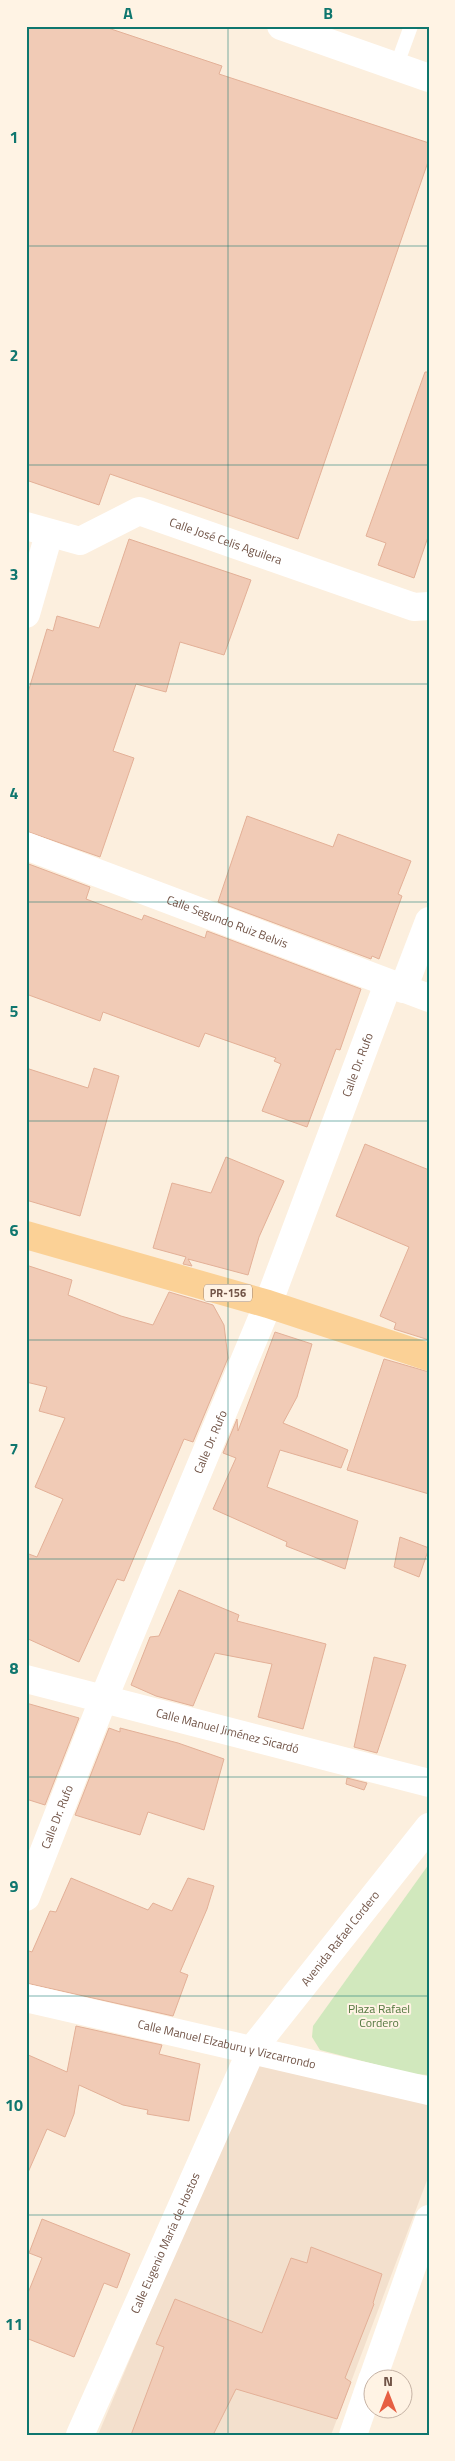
<svg xmlns="http://www.w3.org/2000/svg" width="455" height="2461" viewBox="0 0 455 2461" font-family="'Titillium Web',sans-serif">
<style>
.residential{fill:#f3e0cd}
.green{fill:#d1e8bd}
.building{fill:#f1cbb6;stroke:#e3b097}
.lines{fill:none;stroke-linecap:round;stroke-linejoin:round}
.service{stroke:#fff;stroke-width:14}
.minor{stroke:#fff;stroke-width:28}
.tertiary{stroke:#fff;stroke-width:28}
.secondary{stroke:#fff;stroke-width:28}
.primary{stroke:#fbd196;stroke-width:28}
.grid{fill:none;stroke:#0f766e;stroke-width:1;stroke-opacity:0.55}
.labels{text-anchor:middle;stroke-width:4;stroke-linejoin:round;paint-order:stroke}
.shield{fill:#fff3e4;stroke:#9c8476;stroke-width:1}
.shield-label{font-size:11px;font-weight:bold;fill:#715447}
.street-label{font-size:12px;fill:#715447;stroke:#fff3e4}
.park-label{font-size:12px;fill:#53773f;stroke:#fff3e4}
.neatline{fill:none;stroke:#0f766e;stroke-width:2}
.grid-label{font-size:16px;text-anchor:middle;font-weight:bold;fill:#0f766e}
</style>
<rect width="100%" height="100%" fill="#fcefde"/>
<path class="residential" d="M260,2050L429,2087V2175L331,2435H98Z"/>
<path class="green" d="M429,1864V2075L412,2074L320,2050L312,2037L313,2026Z"/>
<g class="building">
<path d="M26,26H102L222,66L219,74L429,143V159L298,539L110,474L99,505L26,480Z"/>
<path d="M425,372H429V534L414,578L378,565L386,543L366,536Z"/>
<path d="M129,539L251,580L224,655L180,642L166,692L136,684L113,751L134,758L100,857L26,831V699L47,629L53,631L57,616L99,628Z"/>
<path d="M247,816L333,847L338,834L411,861L398,894L402,896L379,959L372,956L371,959L218,902Z"/>
<path d="M26,863L90,887L86,899L142,920L144,915L205,938L207,931L361,989L340,1050L336,1049L307,1127L262,1111L281,1064L274,1061L276,1058L205,1033L199,1047L103,1012L100,1021L26,994Z"/>
<path d="M26,1068L88,1088L94,1068L119,1076L80,1216L26,1200Z"/>
<path d="M365,1144L429,1170V1340L394,1329L396,1323L380,1316L409,1247L336,1216Z"/>
<path d="M226,1157L284,1181L259,1237L248,1275L188,1259L192,1266L183,1264L186,1257L153,1248L172,1183L211,1193Z"/>
<path d="M26,1265L72,1280L68,1295L121,1316L153,1325L169,1292L213,1305L224,1325L228,1358L193,1442L184,1439L124,1581L117,1579L79,1662L26,1638V1553L37,1557L63,1499L35,1487L65,1418L39,1411L47,1387L26,1382Z"/>
<path d="M275,1332L312,1344L297,1397L283,1423L348,1450L341,1468L280,1450L267,1487L358,1521L345,1569L286,1546L287,1542L213,1509L236,1458L223,1453L237,1419L238,1431Z"/>
<path d="M384,1359L429,1372V1494L347,1470Z"/>
<path d="M400,1537L429,1548L419,1577L394,1567Z"/>
<path d="M179,1590L239,1615L237,1621L326,1644L303,1729L258,1717L272,1664L215,1653L193,1706L156,1696L131,1685L150,1637L159,1636Z"/>
<path d="M374,1657L406,1665L377,1753L354,1747Z"/>
<path d="M26,1703L79,1718L45,1805L26,1799Z"/>
<path d="M109,1728L120,1732V1728L178,1743L224,1759L204,1830L148,1812L140,1835L75,1815Z"/>
<path d="M347,1778L367,1783L364,1790L346,1784Z"/>
<path d="M71,1878L148,1910L153,1903L172,1911L188,1878L214,1886L207,1909L180,1972L188,1975L173,2016L26,1983V1950L32,1952L50,1911L56,1912Z"/>
<path d="M76,2026L162,2045L159,2054L200,2064L189,2121L147,2114L148,2110L123,2105L79,2085L74,2114L65,2137L47,2129L26,2177V2054L67,2072Z"/>
<path d="M42,2219L130,2254L117,2288L104,2283L74,2357L26,2338V2298L42,2258L29,2253Z"/>
<path d="M311,2247L382,2274L373,2303L374,2304L345,2378L351,2382L337,2419L236,2389L213,2435H131L164,2347L156,2344L175,2299L262,2333L291,2258L307,2263Z"/>
</g>
<g class="lines">
<path class="service" d="M396,67L411,26"/>
<g class="minor">
<path d="M281,26L429,78"/>
<path id="s1" d="M26,526L80,541L139,511L414,607L429,606"/>
<path d="M26,614L49,534"/>
<path d="M403,989L429,921"/>
<path id="s2" d="M26,1679L429,1783"/>
<path id="s3" d="M26,1897L103,1700L268,1304L388,984"/>
<path id="s4" d="M26,1998L429,2091"/>
</g>
<path class="tertiary" id="s5" d="M26,846L429,998"/>
<g class="secondary">
<path d="M373,2378L429,2219"/>
<path id="s6" d="M80,2435L251,2051L429,1827"/>
<path d="M353,2435L372,2380"/>
</g>
<path class="primary" d="M26,1235L268,1304L429,1357"/>
</g>
<path class="grid" d="M228,26V2435M26,246H429M26,465H429M26,684H429M26,902H429M26,1121H429M26,1340H429M26,1559H429M26,1777H429M26,1996H429M26,2215H429"/>
<g class="labels">
<rect class="shield" x="204" y="1284.5" width="48" height="17" rx="4"/>
<g class="shield-label">
<text x="228" y="1297">PR-156</text>
</g>
<g class="street-label">
<text dy="4" stroke="none"><textPath href="#s1" startOffset="214">Calle José Celis Aguilera</textPath></text>
<text dy="4" stroke="none"><textPath href="#s5" startOffset="215">Calle Segundo Ruiz Belvis</textPath></text>
<text dy="4" stroke="none"><textPath href="#s3" startOffset="896">Calle Dr. Rufo</textPath></text>
<text dy="4" stroke="none"><textPath href="#s3" startOffset="491">Calle Dr. Rufo</textPath></text>
<text dy="4" stroke="none"><textPath href="#s2" startOffset="208">Calle Manuel Jiménez Sicardó</textPath></text>
<text dy="4" stroke="none"><textPath href="#s3" startOffset="86">Calle Dr. Rufo</textPath></text>
<text dy="4" stroke="none"><textPath href="#s6" startOffset="564">Avenida Rafael Cordero</textPath></text>
<text dy="4" stroke="none"><textPath href="#s4" startOffset="206">Calle Manuel Elzaburu y Vizcarrondo</textPath></text>
<text dy="4" stroke="none"><textPath href="#s6" startOffset="210">Calle Eugenio María de Hostos</textPath></text>
</g>
<g class="park-label">
<text x="379" y="2013">Plaza Rafael<tspan x="379" dy="14">Cordero</tspan></text>
</g>
</g>
<rect width="455" height="2461" fill="none" stroke="#fff3e4" stroke-width="55"/>
<g transform="translate(388 2394)"><circle r="24" fill="#fff3e4" stroke="#c6b3a5"/>
<path d="M0-4L9 19L0 12L-9 19Z" fill="#e65f43"/>
<text y="-8" font-size="14" font-weight="bold" text-anchor="middle" fill="#715447">N</text>
</g>
<rect x="28" y="28" width="400" height="2406" class="neatline"/>
<g class="grid-label">
<text x="128" y="19">A</text>
<text x="328" y="19">B</text>
<text x="14" y="143">1</text>
<text x="14" y="361">2</text>
<text x="14" y="580">3</text>
<text x="14" y="799">4</text>
<text x="14" y="1017">5</text>
<text x="14" y="1236">6</text>
<text x="14" y="1455">7</text>
<text x="14" y="1674">8</text>
<text x="14" y="1892">9</text>
<text x="14" y="2111">10</text>
<text x="14" y="2330">11</text>
</g>
</svg>
